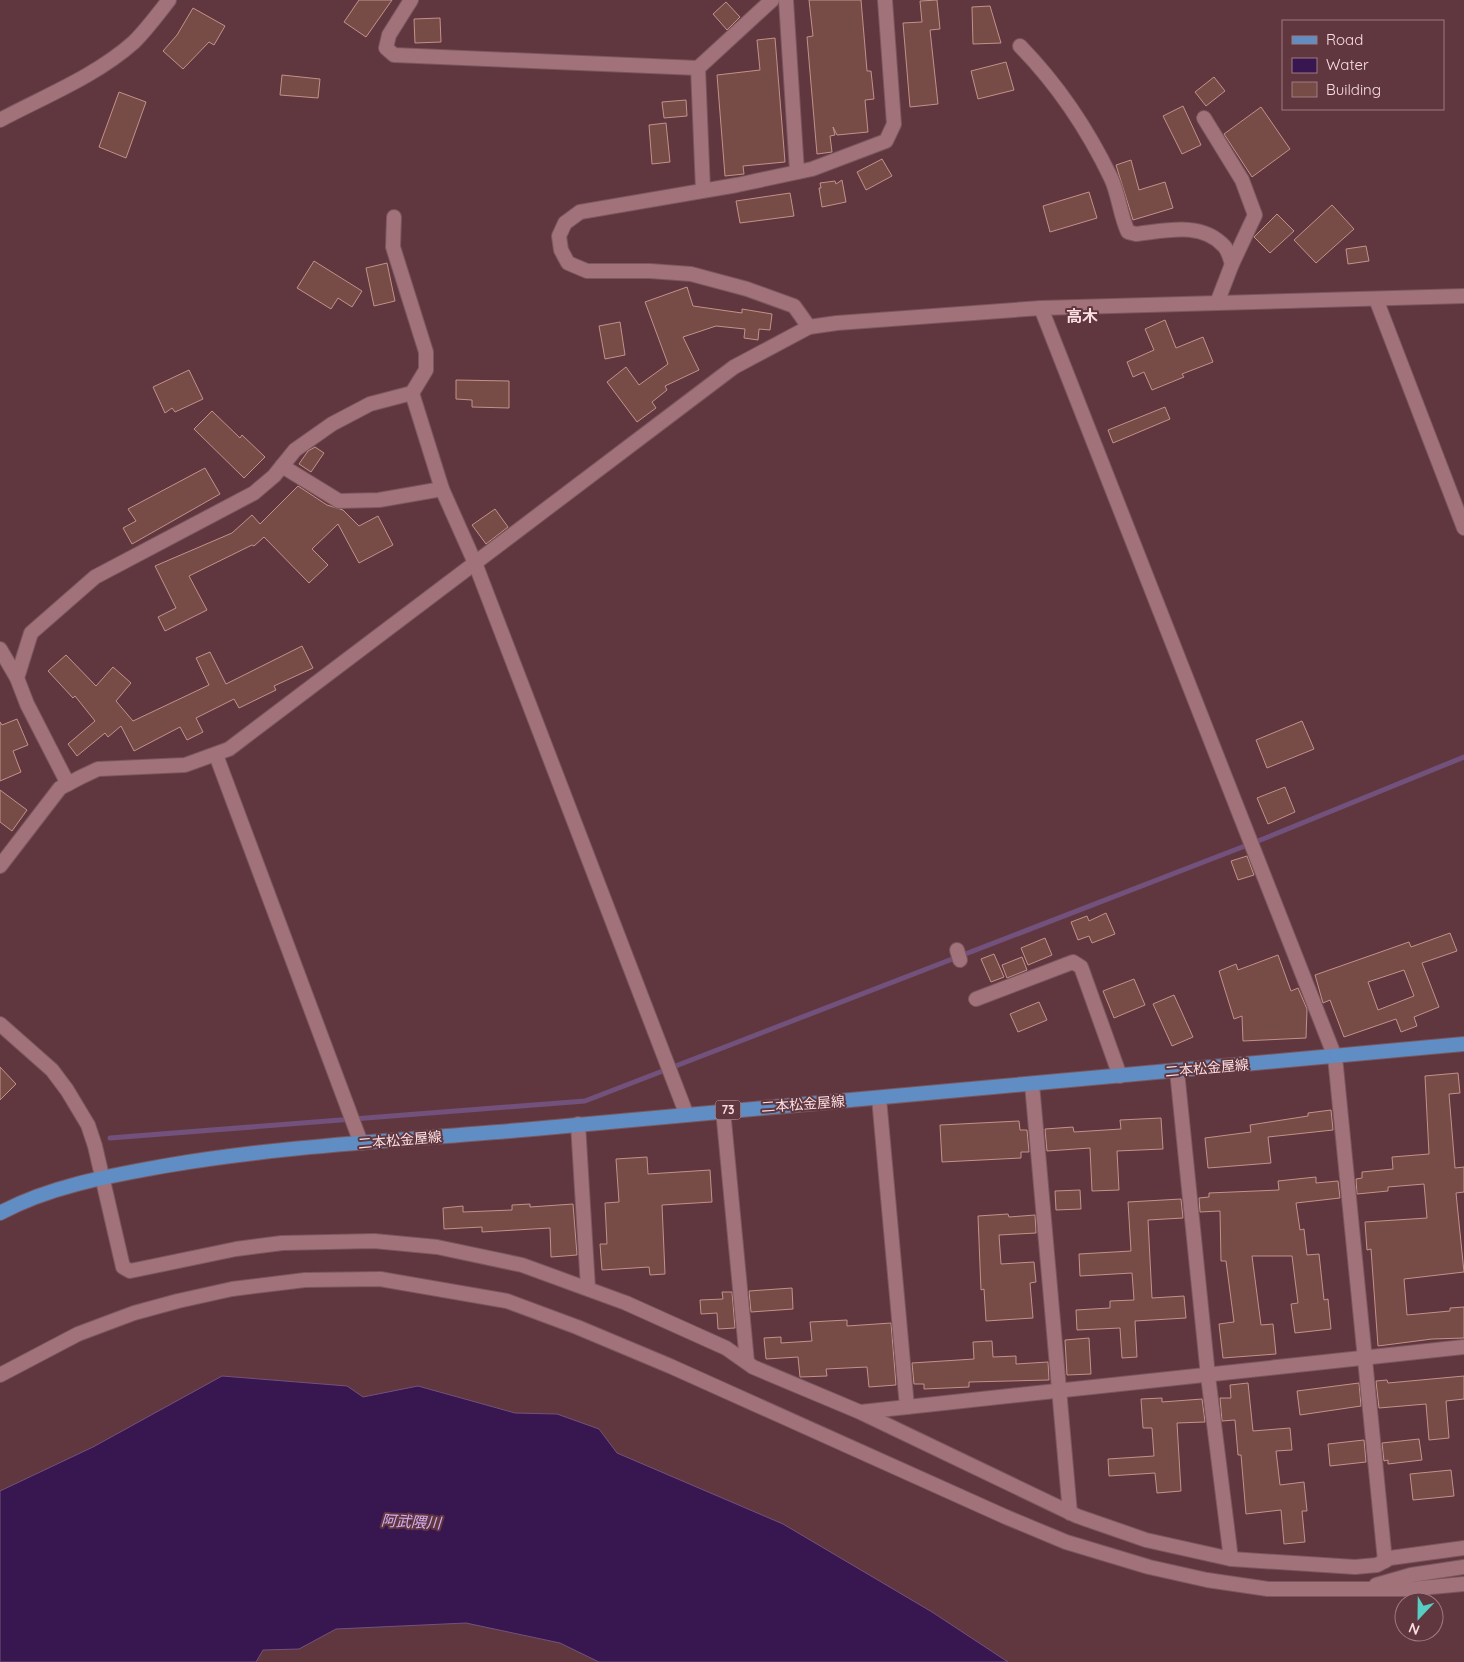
<svg xmlns="http://www.w3.org/2000/svg" width="1464" height="1662" viewBox="0 0 1464 1662" font-family="Quicksand,'Noto Sans JP',sans-serif">
<style>
.water{fill:#381650;stroke:#72527c}
.lines{fill:none;stroke-linecap:round;stroke-linejoin:round}
.stream{stroke:#72527c;stroke-width:5}
.building{fill:#784c46;stroke:#c2918a;fill-rule:evenodd}
.minor-casing{stroke:#7b575e;stroke-width:16}
.tertiary-casing{stroke:#7b575e;stroke-width:16}
.primary-casing{stroke:#7b575e;stroke-width:16}
.minor{stroke:#a2727a;stroke-width:14}
.tertiary{stroke:#a2727a;stroke-width:14}
.primary{stroke:#5f8dc4;stroke-width:14}
.labels{text-anchor:middle;stroke-width:4;stroke-linejoin:round;paint-order:stroke}
.shield{fill:#61373f;stroke:#ccacb1;stroke-width:1}
.shield-label{font-size:12px;font-weight:bold;fill:#fadee2}
.street-label{font-size:14px;fill:#fadee2;stroke:#61373f}
.water-label{font-size:15px;font-style:italic;fill:#d5b0f9;stroke:#61373f}
.quarter-label{font-size:16px;font-weight:bold;fill:#fadee2;stroke:#61373f}
</style>
<rect width="100%" height="100%" fill="#61373f"/>
<path class="water" d="M222,1376L347,1386L363,1397L418,1386L515,1413L557,1414L599,1429L617,1453L783,1524L932,1612L1008,1662H599L560,1643L466,1623L336,1629L299,1649L263,1650L256,1662H0V1491L93,1447Z"/>
<g class="lines">
<path class="stream" d="M110,1138L585,1101L1263,839L1464,757"/>
</g>
<g class="building">
<path d="M359,0H392L366,37L344,22Z"/>
<path d="M809,0H861L867,71H871L874,99L865,100L868,132L837,135L833,127L835,135L830,136L832,152L817,154L807,37L813,36Z"/>
<path d="M937,0L940,29L930,30L938,104L910,107L903,23L922,22L920,1Z"/>
<path d="M726,2L740,17L727,30L713,14Z"/>
<path d="M990,6L1001,43L973,44L972,7Z"/>
<path d="M193,8L225,26L214,45L209,42L183,69L163,51L177,35Z"/>
<path d="M440,18L441,42L415,43L414,19Z"/>
<path d="M775,38L785,162L743,166L744,174L725,176L717,75L760,70L757,40Z"/>
<path d="M1006,62L1014,90L978,99L971,71Z"/>
<path d="M282,75L320,79L318,98L280,95Z"/>
<path d="M1214,77L1225,91L1206,106L1195,92Z"/>
<path d="M119,92L146,102L126,158L99,147Z"/>
<path d="M686,100L687,116L664,118L662,102Z"/>
<path d="M1183,106L1201,145L1182,154L1163,116Z"/>
<path d="M1261,107L1290,149L1252,177L1224,134Z"/>
<path d="M666,123L670,162L652,164L649,125Z"/>
<path d="M882,159L892,176L866,190L857,172Z"/>
<path d="M1131,160L1139,190L1165,182L1173,208L1133,220L1116,165Z"/>
<path d="M842,180L846,202L822,207L819,188H821L820,183L835,181L836,184Z"/>
<path d="M1089,192L1097,218L1050,232L1043,206Z"/>
<path d="M790,193L794,216L740,223L736,201Z"/>
<path d="M1332,205L1354,229L1316,263L1294,240Z"/>
<path d="M1277,214L1294,231L1270,253L1254,237Z"/>
<path d="M1366,246L1369,261L1348,264L1346,249Z"/>
<path d="M314,261L362,291L352,307L338,298L331,309L297,288Z"/>
<path d="M387,263L395,301L374,306L366,268Z"/>
<path d="M687,287L693,306L742,313V309L772,314L770,330L759,329L758,340L744,338L745,329L716,326L683,337L699,370L665,386L667,390L652,402L656,408L637,422L607,382L626,367L639,385L668,364L645,302Z"/>
<path d="M1165,320L1176,348L1203,337L1213,362L1182,374L1184,377L1152,390L1144,372L1133,377L1127,362L1154,350L1145,329Z"/>
<path d="M620,322L625,355L605,359L599,326Z"/>
<path d="M189,370L203,399L175,412L172,408L165,413L153,387Z"/>
<path d="M456,380L509,381V408L472,407V400L456,399Z"/>
<path d="M1165,407L1170,419L1113,443L1108,430Z"/>
<path d="M212,411L240,438L242,435L265,457L244,478L194,429Z"/>
<path d="M315,447L324,453L311,472L299,464L308,451Z"/>
<path d="M205,468L220,494L132,544L123,528L136,521L128,509Z"/>
<path d="M298,486L327,505L343,510L359,526L378,516L393,545L359,563L338,524L312,549L328,565L309,583L264,537L254,546L252,545L189,576L207,610L165,631L158,617L176,608L155,566L232,533L252,515L260,524Z"/>
<path d="M495,509L508,527L486,544L472,525Z"/>
<path d="M302,646L313,668L274,686L276,690L239,708L234,699L196,718L203,732L187,740L180,727L134,751L121,726L108,737L105,733L77,756L68,744L95,721L75,696L73,698L48,671L66,655L96,686L113,667L131,683L116,701L133,721L209,685L196,658L210,652L226,684Z"/>
<path d="M17,719L28,745L13,751L21,772L0,781V722L2,725Z"/>
<path d="M1302,721L1314,749L1267,768L1256,740Z"/>
<path d="M1285,787L1295,812L1268,824L1257,798Z"/>
<path d="M0,790L27,810L12,831L0,822Z"/>
<path d="M1247,856L1254,875L1238,880L1231,861Z"/>
<path d="M1106,913L1115,934L1092,943L1089,936L1078,940L1071,922L1087,916L1089,921Z"/>
<path d="M1450,933L1457,951L1422,963L1439,1007L1414,1017L1417,1026L1401,1032L1396,1019L1344,1037L1330,1000L1323,1003L1315,975L1409,942L1411,947ZM1404,970L1414,996L1378,1010L1368,982Z"/>
<path d="M1045,938L1052,955L1028,965L1021,948Z"/>
<path d="M994,954L1004,977L991,982L981,959Z"/>
<path d="M1278,955L1291,991L1298,988L1307,1009L1306,1038L1243,1041L1242,1016L1234,1019L1219,971L1236,964L1238,970Z"/>
<path d="M1022,957L1027,970L1007,978L1002,965Z"/>
<path d="M1134,979L1145,1005L1114,1018L1103,991Z"/>
<path d="M1174,995L1193,1037L1172,1046L1153,1004Z"/>
<path d="M1039,1002L1047,1020L1018,1032L1010,1014Z"/>
<path d="M0,1067L16,1084L0,1100Z"/>
<path d="M1458,1073L1460,1093L1449,1094L1455,1168L1464,1167V1192L1456,1193L1464,1272L1404,1279L1407,1315L1450,1311V1308L1464,1307V1338L1432,1339L1378,1346L1371,1249L1367,1250L1365,1222L1427,1218L1424,1184L1388,1187V1191L1357,1194L1356,1179L1362,1178V1172L1393,1169L1392,1157L1429,1154L1425,1076Z"/>
<path d="M1331,1110L1333,1130L1268,1137L1271,1163L1208,1168L1205,1138L1251,1132L1250,1125L1308,1116V1113Z"/>
<path d="M1161,1118L1163,1149L1117,1151L1119,1190L1092,1191L1090,1148L1047,1151L1045,1129L1073,1127L1074,1132L1121,1129L1120,1120Z"/>
<path d="M1019,1121L1020,1130H1027L1029,1152H1021V1158L942,1162L940,1125Z"/>
<path d="M647,1157L648,1174L710,1170L712,1202L662,1205L665,1274L650,1275L649,1267L602,1270L600,1244H607L605,1203L619,1202L616,1159Z"/>
<path d="M1316,1177V1183L1338,1181L1340,1198L1296,1203L1300,1230L1304,1229L1307,1255L1319,1254L1324,1300L1328,1299L1331,1329L1295,1333L1291,1304L1298,1303L1292,1256H1252L1261,1325L1273,1324L1276,1354L1223,1358L1219,1324L1234,1322L1226,1261H1221L1220,1211L1200,1212L1199,1198L1209,1197V1193L1279,1190L1278,1181Z"/>
<path d="M1080,1190L1081,1209L1056,1210L1055,1191Z"/>
<path d="M1181,1199L1183,1218L1148,1220L1152,1298L1184,1296L1186,1318L1135,1321L1137,1357L1122,1358L1120,1328L1077,1330L1076,1310L1110,1308V1301L1134,1300L1132,1273L1080,1276L1079,1254L1131,1251L1128,1202Z"/>
<path d="M530,1204V1207L573,1204L577,1255L551,1257L550,1228L482,1232V1227L444,1229L443,1208L463,1206V1212L512,1210V1205Z"/>
<path d="M1008,1214L1009,1217L1035,1215L1036,1233L999,1235L1001,1264L1034,1262L1036,1282L1030,1283L1033,1318L986,1321L984,1289L981,1290L978,1216Z"/>
<path d="M792,1288L793,1309L751,1312L749,1291Z"/>
<path d="M722,1292H732L735,1328L718,1329L717,1313L701,1314L700,1300L723,1299Z"/>
<path d="M847,1320V1326L891,1323L896,1385L869,1387L867,1367L826,1369L827,1376L800,1377L798,1357L766,1359L764,1338L781,1337V1343L812,1341L810,1322Z"/>
<path d="M1089,1338L1091,1374L1067,1375L1065,1340Z"/>
<path d="M992,1341L993,1357L1016,1356V1364L1048,1362L1049,1380L969,1382V1387L924,1389V1384H914L912,1363L974,1359L973,1342Z"/>
<path d="M1464,1376V1399L1446,1401L1449,1438L1429,1440L1426,1404L1379,1408L1376,1381L1387,1380L1388,1383Z"/>
<path d="M1248,1383L1253,1431L1290,1428L1292,1450L1276,1451L1280,1485L1304,1482L1307,1511H1302L1305,1542L1284,1544L1281,1510L1246,1514L1241,1455H1238L1235,1420L1222,1421L1220,1398H1231L1230,1385Z"/>
<path d="M1359,1383L1361,1406L1300,1415L1297,1391Z"/>
<path d="M1162,1398V1402L1202,1399L1205,1422L1177,1423L1181,1491L1157,1493L1155,1473L1109,1476L1108,1459L1154,1456L1152,1428H1143L1141,1399Z"/>
<path d="M1419,1439L1422,1460L1388,1464V1460L1384,1461L1382,1443Z"/>
<path d="M1364,1440L1366,1462L1330,1466L1328,1444Z"/>
<path d="M1451,1470L1454,1496L1413,1500L1410,1474Z"/>
</g>
<g class="lines">
<defs>
<g id="minor">
<path d="M411,0L389,35L386,48L394,55L698,68L772,0"/>
<path d="M786,0L797,172"/>
<path d="M1020,46C1056,83 1088,130 1111,178C1119,195 1120,215 1128,232L1136,234C1165,231 1201,221 1224,246C1228,250 1230,258 1232,264"/>
<path d="M698,68L703,190"/>
<path d="M1204,118L1242,180L1255,215L1232,264L1217,303"/>
<path d="M394,217L393,247L426,352V370L412,393"/>
<path d="M1041,308L1335,1057L1385,1561"/>
<path d="M809,327L794,306L747,289L691,274L650,271H587L568,263L561,250L559,236L565,223L580,212L737,185L812,169L886,141L894,124L885,0"/>
<path d="M282,466L339,501L379,500L442,489"/>
<path d="M0,649L17,678"/>
<path d="M216,755L361,1143"/>
<path d="M68,784L27,704L17,678L31,633L95,577L254,493L274,476L295,450L332,424L370,404L412,393L442,489L475,563L686,1113"/>
<path d="M0,866L60,788L81,777L98,769L185,765L229,749L734,367L809,327L837,323L1041,308L1464,296"/>
<path d="M957,950L960,960"/>
<path d="M976,999L1073,962L1081,967L1120,1076"/>
<path d="M0,1024L52,1070L67,1090L88,1125L95,1146L123,1267L130,1271L236,1249L282,1243L374,1241L437,1247L522,1265L626,1303L726,1348L753,1367L860,1412L1077,1516L1146,1540L1231,1559L1355,1567L1377,1565L1390,1558L1464,1548"/>
<path d="M1177,1071L1208,1376L1231,1559"/>
<path d="M1032,1084L1070,1513"/>
<path d="M879,1098L907,1407"/>
<path d="M723,1110L747,1362"/>
<path d="M578,1124L588,1288"/>
<path d="M0,1375L78,1334L134,1313L178,1301L232,1289L305,1280L380,1279L507,1301L577,1327L670,1366L1006,1517L1066,1542L1149,1567L1207,1580L1268,1589H1410L1464,1584"/>
<path d="M861,1412L1464,1347"/>
<path d="M1376,1585L1411,1575L1464,1567"/>
</g>
<g id="tertiary">
<path d="M0,120C45,96 96,76 134,42C147,29 158,14 169,0"/>
<path d="M1376,299L1464,528"/>
</g>
<path id="primary" d="M0,1213C50,1186 109,1176 164,1166C286,1145 410,1140 533,1129C843,1099 1154,1074 1464,1044"/>
</defs>
<use href="#minor" class="minor-casing"/>
<use href="#tertiary" class="tertiary-casing"/>
<use href="#primary" class="primary-casing"/>
<use href="#minor" class="minor"/>
<use href="#tertiary" class="tertiary"/>
<use href="#primary" class="primary"/>
</g>
<g class="labels">
<rect class="shield" x="715.5" y="1100.5" width="25" height="19" rx="4"/>
<g class="shield-label">
<text x="728" y="1114">73</text>
</g>
<g class="street-label">
<text transform="translate(1207 1068) rotate(-5)" y="5">二本松金屋線</text>
<text transform="translate(803 1104) rotate(-4)" y="5">二本松金屋線</text>
<text transform="translate(400 1140) rotate(-5)" y="5">二本松金屋線</text>
</g>
<g class="water-label">
<text transform="translate(411 1522) rotate(3)" y="5">阿武隈川</text>
</g>
<g class="quarter-label">
<text x="1082" y="322">高木</text>
</g>
</g>
<rect x="1282" y="20" width="162" height="90" fill="#61373f" stroke="#9e7a80"/>
<rect x="1292" y="36" width="25" height="8" fill="#5f8dc4" stroke="#9e7a80"/>
<text x="1326" y="45" font-size="15" fill="#fadee2">Road</text>
<rect x="1292" y="58" width="25" height="15" fill="#381650" stroke="#9e7a80"/>
<text x="1326" y="70" font-size="15" fill="#fadee2">Water</text>
<rect x="1292" y="82" width="25" height="15" fill="#784c46" stroke="#9e7a80"/>
<text x="1326" y="95" font-size="15" fill="#fadee2">Building</text>
<g transform="translate(1419 1617) rotate(202)"><circle r="24" fill="#61373f" stroke="#9e7a80"/>
<path d="M0-4L9 19L0 12L-9 19Z" fill="#56cec4"/>
<text y="-8" font-size="14" font-weight="bold" text-anchor="middle" fill="#fadee2">N</text>
</g>
</svg>
